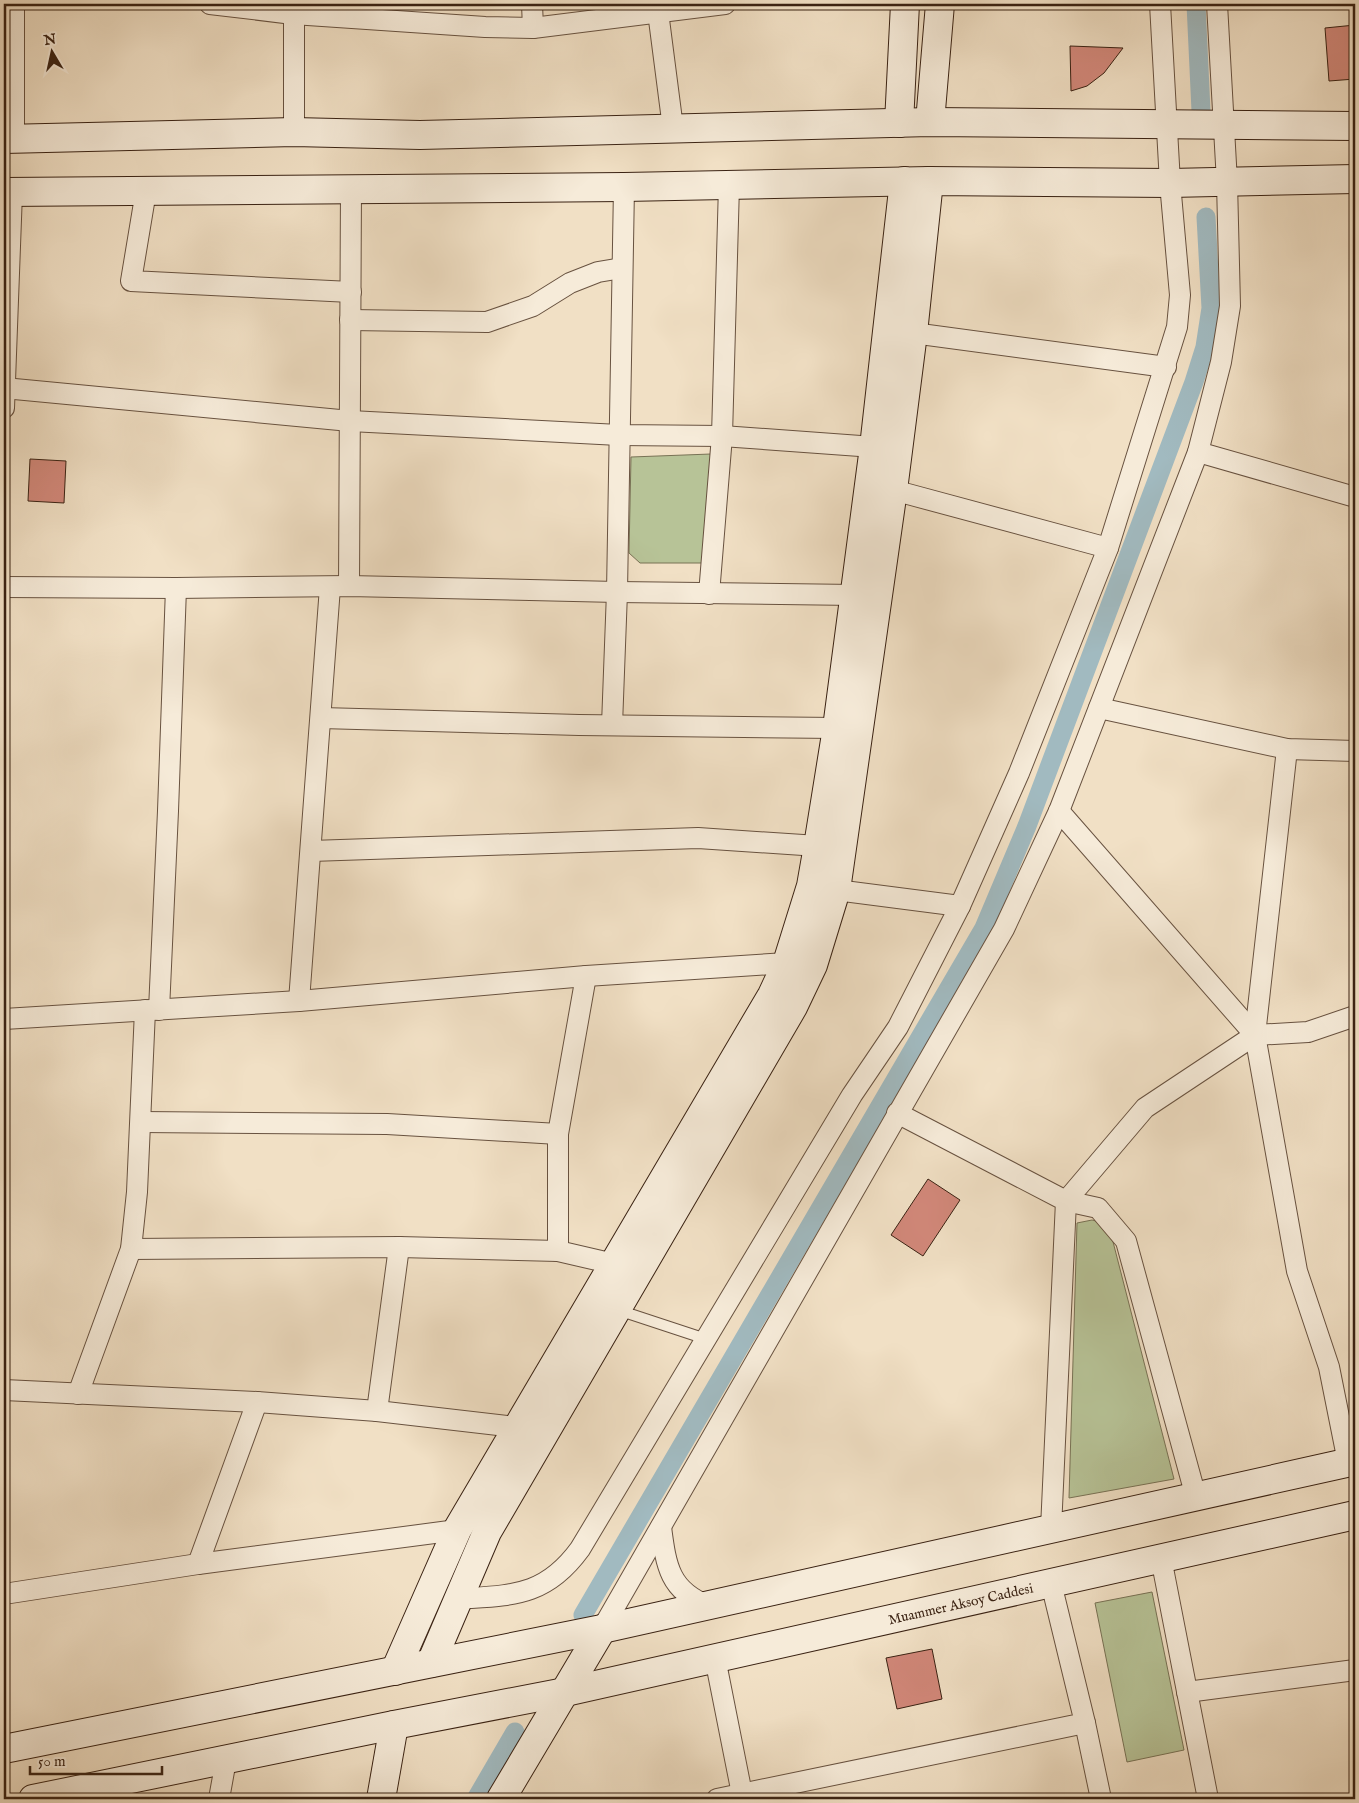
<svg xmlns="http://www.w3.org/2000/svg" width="1359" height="1803" viewBox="0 0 1359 1803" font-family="'IM FELL English',serif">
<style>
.park{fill:#b7c397;stroke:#787255}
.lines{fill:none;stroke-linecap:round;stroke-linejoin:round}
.canal{stroke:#a1bac0;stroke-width:19}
.building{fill:#d2887a;stroke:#3a2213}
.lane-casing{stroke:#685240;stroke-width:12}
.street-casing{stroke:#685240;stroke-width:22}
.secondary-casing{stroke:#3a2213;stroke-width:30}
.lane{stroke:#f6ebd9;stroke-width:10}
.street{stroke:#f6ebd9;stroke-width:20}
.secondary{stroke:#f6ebd9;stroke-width:28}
.labels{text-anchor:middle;stroke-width:4;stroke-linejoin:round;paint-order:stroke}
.street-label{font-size:14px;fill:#3a2213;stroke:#f6ebd9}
</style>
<rect width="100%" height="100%" fill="#f1e0c5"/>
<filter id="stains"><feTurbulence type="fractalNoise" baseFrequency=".004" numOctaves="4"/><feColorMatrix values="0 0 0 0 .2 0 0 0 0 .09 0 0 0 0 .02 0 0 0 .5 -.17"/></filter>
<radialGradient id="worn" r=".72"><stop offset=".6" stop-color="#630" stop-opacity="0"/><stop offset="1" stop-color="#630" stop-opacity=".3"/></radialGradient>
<g class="park">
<path d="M711,454L702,563H640L629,553L631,457Z"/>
<path d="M1092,1220L1100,1222L1111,1234L1174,1479L1069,1498L1077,1223Z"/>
<path d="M1152,1592L1184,1750L1127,1762L1095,1603Z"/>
</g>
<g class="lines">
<g class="canal">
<path d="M1196,4L1201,111"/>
<path d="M583,1615L984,928L1027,826L1194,382L1205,347L1211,308L1206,217"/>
<path d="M476,1799L515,1732"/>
</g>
</g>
<g class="building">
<path d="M1355,25V79L1329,81L1325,28Z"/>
<path d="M1070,46L1123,48L1104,73L1087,86L1071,91Z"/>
<path d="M30,459L66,461L64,503L28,501Z"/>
<path d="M928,1179L960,1200L923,1256L891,1235Z"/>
<path d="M932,1649L942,1699L897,1709L886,1658Z"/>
</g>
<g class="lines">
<defs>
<path id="lane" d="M618,1310L706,1339"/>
<g id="street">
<path d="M210,4L293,14L485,27L533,28L725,4"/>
<path d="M294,4V132"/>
<path d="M532,4L533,28"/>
<path d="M658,12L673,128"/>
<path d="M14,138V4"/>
<path d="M146,191L131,281L351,292"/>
<path d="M350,320L487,322L533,306L570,283L598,272L622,268"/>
<path d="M913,333L1166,367"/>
<path d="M4,388L350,421L619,435L722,436L874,447"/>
<path d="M4,408L12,192"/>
<path d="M1198,452L1355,497"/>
<path d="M893,490L1108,548"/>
<path d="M349,586L351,189"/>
<path d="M4,587L176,588L349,586L617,592L855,595"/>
<path d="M709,594L722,436L729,185"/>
<path d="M1099,708L1287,749L1355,751"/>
<path d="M321,718L579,725L837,728"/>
<path d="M612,725L617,592L624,187"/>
<path d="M1059,811L1255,1035L1297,1271L1329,1367L1348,1462"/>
<path d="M311,851L698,838L818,846"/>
<path d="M836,890L960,906"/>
<path d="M299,1001L330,587"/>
<path d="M159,1010L168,811L176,588"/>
<path d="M4,1019L299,1001L586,976L787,963"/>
<path d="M1255,1035L1287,749"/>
<path d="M897,1113L1066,1201L1051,1529"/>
<path d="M141,1122L387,1124L558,1134"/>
<path d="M131,1249L399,1247L558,1251L614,1264"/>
<path d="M558,1251V1134L586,976"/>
<path d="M4,1390L257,1402L377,1411L516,1427"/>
<path d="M78,1394L131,1249L137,1192L145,1010"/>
<path d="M377,1411L399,1247"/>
<path d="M1196,1497L1126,1241L1098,1208L1066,1201L1145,1108L1255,1035L1308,1032L1355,1016"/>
<path d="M661,1527C666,1565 669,1591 709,1606"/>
<path d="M1161,1558L1208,1799"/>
<path d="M198,1564L257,1402"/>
<path d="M4,1594L198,1564L457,1530"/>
<path d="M458,1599C512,1595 545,1597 580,1549L852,1095L898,1027L960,906L1019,773L1108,548L1177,327L1180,295L1170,183L1160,4"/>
<path d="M602,1629L1004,929L1059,811L1198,452L1221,362L1230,306L1227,182L1217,4"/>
<path d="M715,1658L743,1799"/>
<path d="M1187,1692L1355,1670"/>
<path d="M1085,1723L1101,1799"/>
<path d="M219,1799L226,1760"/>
<path d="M717,1799L1085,1723L1051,1583"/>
</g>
<g id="secondary">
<path d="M930,122L940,4"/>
<path d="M899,123L905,4"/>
<path d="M4,139L294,132L420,135L930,122L1355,126"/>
<path d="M4,192L624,187L929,181L1170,183L1355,179"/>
<path d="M431,1663L487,1532L793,1007L813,965L836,890L893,490L913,333L929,181"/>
<path d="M395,1671L457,1530L772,995L787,963L811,886L818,846L837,728L874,447L904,181"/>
<path d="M4,1749L602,1629L1355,1461"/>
<path id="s1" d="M33,1799L394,1725L565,1692L1355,1515"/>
<path d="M381,1799L394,1725"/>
<path d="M501,1799L602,1629"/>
</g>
</defs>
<use href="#lane" class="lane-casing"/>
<use href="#street" class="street-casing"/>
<use href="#secondary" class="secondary-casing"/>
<use href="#lane" class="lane"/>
<use href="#street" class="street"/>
<use href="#secondary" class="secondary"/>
</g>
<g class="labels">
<g class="street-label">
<text dy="5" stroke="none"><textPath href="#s1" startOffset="948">Muammer Aksoy Caddesi</textPath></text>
</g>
</g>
<rect width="1359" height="1803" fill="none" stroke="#f1e0c5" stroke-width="20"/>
<rect x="5" y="5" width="1349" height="1793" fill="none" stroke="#3a2213" stroke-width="2.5"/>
<rect x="10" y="10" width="1339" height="1783" fill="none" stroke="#3a2213"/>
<g transform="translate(52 52) rotate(351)" stroke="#f6ebd9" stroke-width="4" paint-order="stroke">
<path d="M0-4L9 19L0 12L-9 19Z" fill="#3a2213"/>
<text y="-8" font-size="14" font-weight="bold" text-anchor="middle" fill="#3a2213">N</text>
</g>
<path d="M30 1766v8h132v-8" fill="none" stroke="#3a2213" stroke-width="2.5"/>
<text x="38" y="1766" font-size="15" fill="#3a2213" stroke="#f6ebd9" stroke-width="4" paint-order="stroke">50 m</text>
<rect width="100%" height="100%" filter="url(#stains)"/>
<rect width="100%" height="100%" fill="url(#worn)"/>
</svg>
